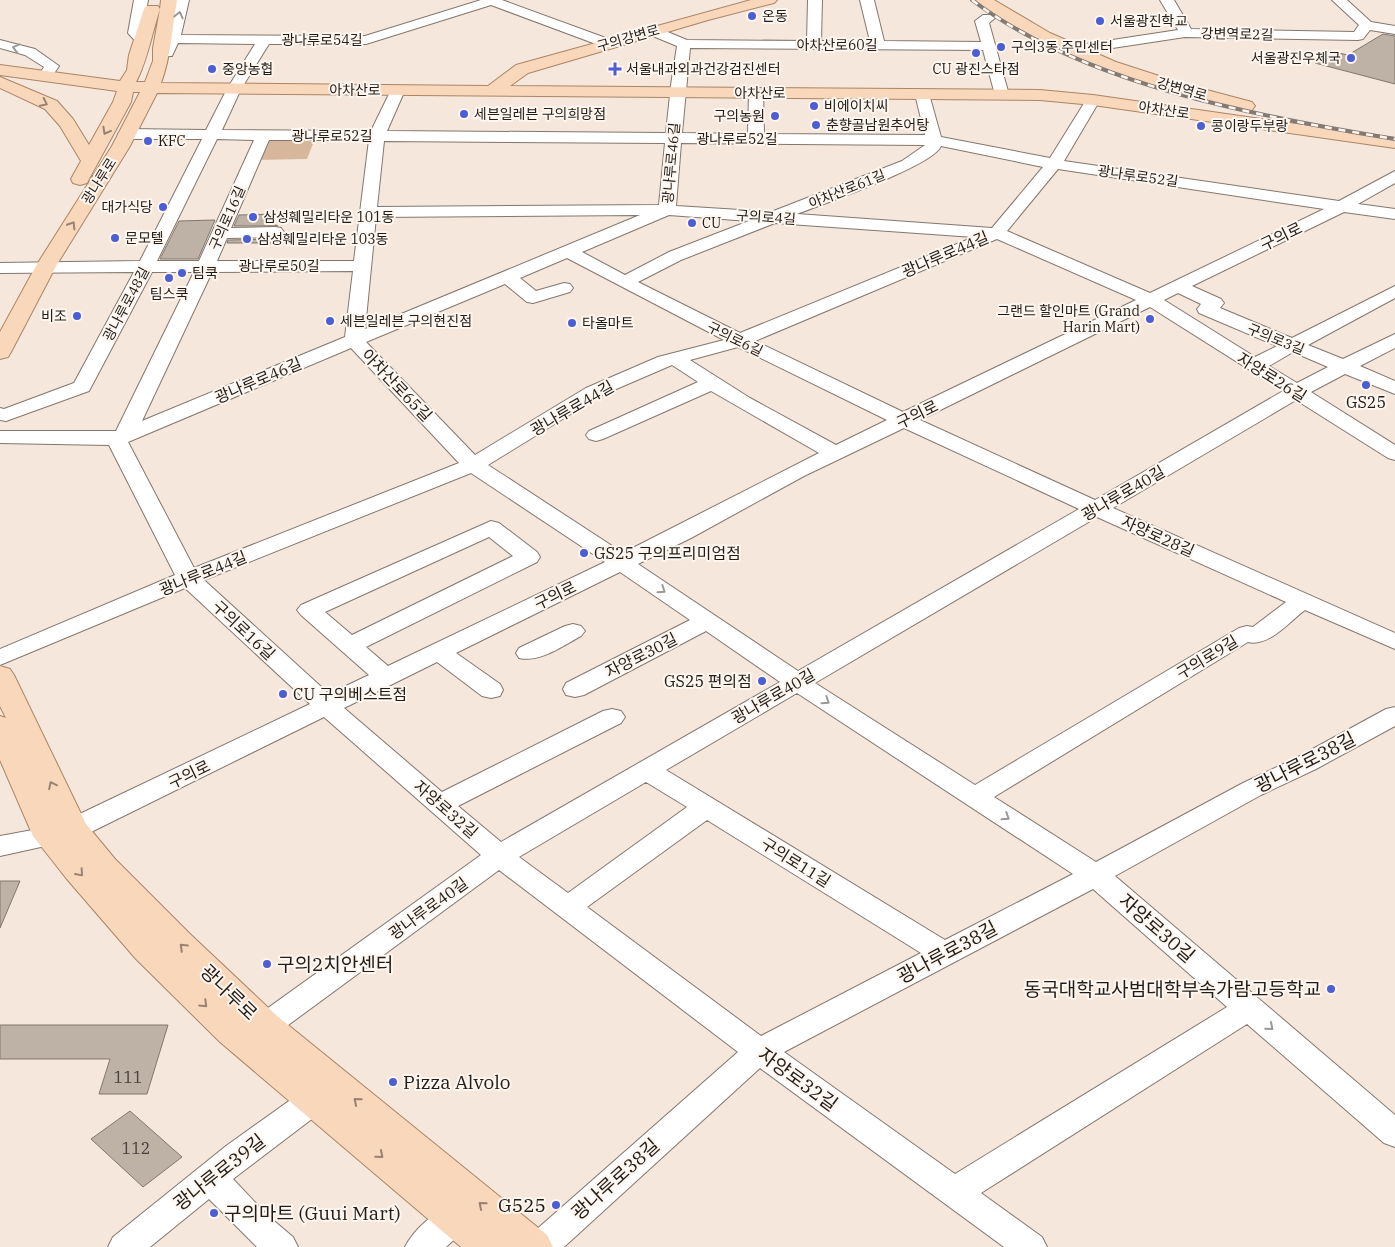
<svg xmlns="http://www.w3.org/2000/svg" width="1395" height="1247" viewBox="0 0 1395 1247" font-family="'IBM Plex Serif','Noto Sans KR',serif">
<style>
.green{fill:#d6b79c}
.building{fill:#beb1a6;stroke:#83776d}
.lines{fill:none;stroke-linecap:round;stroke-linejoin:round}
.minor-casing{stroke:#83776d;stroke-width:2}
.major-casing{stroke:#ab8564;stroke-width:2}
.minor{fill:#fff;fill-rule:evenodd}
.major{fill:#f9d7bb;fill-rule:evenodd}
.rail-casing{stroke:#837a73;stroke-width:4}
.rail{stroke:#fef6ef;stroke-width:2.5;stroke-dasharray:7;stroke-linecap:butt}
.oneway{stroke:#9b9997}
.oneway2{stroke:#988372}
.poi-dot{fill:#4b5ed3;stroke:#fef6ef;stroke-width:2}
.labels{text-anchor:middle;stroke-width:4;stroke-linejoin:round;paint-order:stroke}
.far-poi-label{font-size:14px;fill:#211c18;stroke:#fef6ef;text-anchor:start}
.far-street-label{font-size:14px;fill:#211c18;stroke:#fef6ef}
.street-label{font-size:16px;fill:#211c18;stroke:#fef6ef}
.poi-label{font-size:16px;fill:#211c18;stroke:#fef6ef;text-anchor:start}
.near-number-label{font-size:16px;fill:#48413c}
.near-street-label{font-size:19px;fill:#211c18;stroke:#fef6ef}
.near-poi-label{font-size:19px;fill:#211c18;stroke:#fef6ef;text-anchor:start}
</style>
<rect width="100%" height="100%" fill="#f5e7dc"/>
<path class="green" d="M263,136H316L307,159L252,160Z"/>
<g class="building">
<path d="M1383,34L1395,36V84L1315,63L1334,52L1348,55Z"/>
<path d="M277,214L274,224L278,226H234L239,215Z"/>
<path d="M215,220L198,259H160L179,221Z"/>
<path d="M274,239L272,243H227L228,240Z"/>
<path d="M0,881H20L0,928Z"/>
<path d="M0,1025H168L147,1094H99L110,1059H0Z"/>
<path d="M130,1111L182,1157L143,1187L91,1139Z"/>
</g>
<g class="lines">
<defs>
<g id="minor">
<path d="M134,0H148L142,32L150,41L148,44H138L128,33Z"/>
<path d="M175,0H189L181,35L365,36L481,0H502L614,41L616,44L614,47H604L491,5L366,44H269L241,89L222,130L371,131L391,90L393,87H403L405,90L387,131L666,133L671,85L677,46L648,34L646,31L648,28H658L687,40L807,41L808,0H822L821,41H870L860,0H874L884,41L981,42L975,21L983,15H993L995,18L989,23L1009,95L1007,98H997L995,95L983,50L690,48L682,133L748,134L749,93L751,90H761L763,93L764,134L925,135L915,94L917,91H927L929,94L941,137L1050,158L1088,97H1098L1100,100L1064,161L1339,201L1395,171V183L1358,204L1395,209V219L1344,212L1192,286L1221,299L1224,303L1220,308L1292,338L1395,286V298L1308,345L1343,359L1395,334V348L1360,366L1395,381V394L1345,374L1311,392L1395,445V460L1388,458L1296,400L1113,508L1395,633V649L1305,610C1289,622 1269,647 1248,642L994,797L1096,862L1243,783L1298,757L1386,709L1395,707V726L1316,769L1261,795L1115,876L1395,1115V1147L1384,1143L1247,1024L981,1193L1042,1237L1047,1247H1004L760,1068L564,1247H523L528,1237L738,1052L499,870L276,1034L265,1038L254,1034L250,1026L254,1018L481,855L324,717L83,836L73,838L63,836L59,829L63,822L310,704L185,588L0,665V649L175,575L109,445L0,443V431H116L194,272H152L89,391L6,421L0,420V408L4,409L74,383L134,272L0,273V263L140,261L202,139H126L121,137L118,134L121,131L126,129L206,130L227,89L255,44L178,43L172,56H162L160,53L166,39ZM217,139L254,140L199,261H157ZM269,140H369L354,261H217L227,238L275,237L281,236L284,232L281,228L275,227L231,228ZM384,141L665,143L659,205L377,207ZM681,143L925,145L902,161L771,212L676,206ZM941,146L1043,167L992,228L797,214C820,205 935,165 941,146ZM1058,169L1324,209L1150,293L1007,231ZM640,215L365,329L376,217ZM669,215L749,221L669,252L625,275L582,252ZM775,223L974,237L740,333L638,282L681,260ZM997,239L1136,300L903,412L755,341ZM567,258L724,340L658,357L586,388L475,455L366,342L505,284L527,302L533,303L570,292L573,288L570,284L564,283L536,291L520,278ZM353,271L345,337L142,421L212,272ZM1178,293L1201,304L1197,309L1199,313L1277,346L1255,357L1164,300ZM1150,307L1283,391L1095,500L920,420ZM738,347L887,420L836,445L750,398L690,360ZM351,348L459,463L194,568L128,442ZM1293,352L1328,367L1297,383L1269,366ZM672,365L698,382L589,431L586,435L589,439L596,441L603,439L711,391L819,453L623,553L488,465L600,396ZM904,428L1079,509L798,671L638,564L691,538L804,476ZM471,473L605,562L388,666L366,647L537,562L540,557L537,552L499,523L491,521L301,605L297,610L301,615L369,675L329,694L204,580ZM1097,517L1286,602L1253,627L1247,626L1239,628L975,785L815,683ZM489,537L513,556L352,635L325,612ZM620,572L690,620L566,683L563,689L566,695L575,697L584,695L706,631L780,682L501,842L458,806L621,723L625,717L621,711L612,709L603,711L442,792L344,708L437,662L482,696L491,698L500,696L503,690L500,684L456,653ZM797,693L1073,874L945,940L666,770ZM646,782L687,807L568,893L519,857ZM707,820L921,953L761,1036L587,907ZM1093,889L1227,1007L955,1174L784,1052Z"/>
<path d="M1160,0H1174L1191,29L1354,32L1359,25L1332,0H1347L1371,22L1395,26V34L1370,30L1363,39L1358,40L1185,37L1073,54L1068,53L1066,50L1068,47L1073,46L1178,30Z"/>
<path d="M0,40L35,49L59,66L51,78H41L39,75L44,67L25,55L0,48Z"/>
<path d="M573,624L581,626L585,631L581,636C564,645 540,663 519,658L516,653L519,648L565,626Z"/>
<path d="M49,827L59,829L63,836L59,843L0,856V836Z"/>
<path d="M314,1087L325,1091L330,1100L325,1109L233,1179L267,1215L293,1237L298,1247H257L209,1199L150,1247H108L113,1237L226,1146L303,1091Z"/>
<path d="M455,1204L467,1208L472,1218L467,1228L446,1247H405C414,1229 436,1210 455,1204Z"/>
</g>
<g id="major">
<path d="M161,0H177C172,28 171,56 161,83L488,86L516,65L751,0H777L774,3L708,20L528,73L510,86L1040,90L1093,95L1395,138V148L1093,105L1040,100L157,93L130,146L56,266L11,352L8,357L0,359V332L36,266L112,146L140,92H133L131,102L89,179L87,183L80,185L73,183L71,179L81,161L60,126L45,109L0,88V77L57,101L73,119L89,145L113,102L117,91L0,75V65L120,81L127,70L129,55L144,9L146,6H158L160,9ZM160,9L153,48V61L145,82H136C147,62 152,33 160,9Z"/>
<path d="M976,0H994L1050,33L1116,62L1184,84L1252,102L1255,106L1252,110L1246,111C1167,91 1089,68 1017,28C1005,21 984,12 976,0Z"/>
<path d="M0,666L10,669L14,675L86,824L115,859L190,934L277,1016L547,1235L553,1247H461L220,1042L136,959L66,878L33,836L0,760V716L6,718L0,706Z"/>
</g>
</defs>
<use href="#minor" class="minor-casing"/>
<use href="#major" class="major-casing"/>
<use href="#minor" class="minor"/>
<use href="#major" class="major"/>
<defs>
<path id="rail" d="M972,0C1083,84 1259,117 1395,139"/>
</defs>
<use href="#rail" class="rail-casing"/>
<use href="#rail" class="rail"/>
</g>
<defs><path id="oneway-chevron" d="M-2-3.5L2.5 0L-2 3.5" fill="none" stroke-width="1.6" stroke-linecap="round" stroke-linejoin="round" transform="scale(1.25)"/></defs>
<g class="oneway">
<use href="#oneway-chevron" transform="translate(179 15) rotate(-77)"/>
<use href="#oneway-chevron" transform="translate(16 48) rotate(-165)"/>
<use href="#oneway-chevron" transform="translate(662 590) rotate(34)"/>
<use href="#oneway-chevron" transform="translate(826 701) rotate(33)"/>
<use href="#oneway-chevron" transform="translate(1006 817) rotate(33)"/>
<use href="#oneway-chevron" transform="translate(1270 1027) rotate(41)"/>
</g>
<g class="oneway2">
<use href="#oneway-chevron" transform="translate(44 103) rotate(26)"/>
<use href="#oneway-chevron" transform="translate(106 131) rotate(119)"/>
<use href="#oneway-chevron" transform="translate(72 225) rotate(-58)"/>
<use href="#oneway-chevron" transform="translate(52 785) rotate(-116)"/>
<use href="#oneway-chevron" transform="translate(80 873) rotate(49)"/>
<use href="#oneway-chevron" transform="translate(183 947) rotate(-136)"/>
<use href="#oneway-chevron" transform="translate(204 1004) rotate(44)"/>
<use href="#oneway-chevron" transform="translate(357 1101) rotate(-140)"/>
<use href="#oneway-chevron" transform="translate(380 1155) rotate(40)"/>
<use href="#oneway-chevron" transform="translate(482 1205) rotate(-140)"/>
</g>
<g class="poi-dot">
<circle cx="752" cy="16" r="5"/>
<circle cx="1100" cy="21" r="5"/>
<circle cx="1001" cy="47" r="5"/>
<circle cx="976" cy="53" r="5"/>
<circle cx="1351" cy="58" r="5"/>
<circle cx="212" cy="69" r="5"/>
<path d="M612.5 61.5h5v5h5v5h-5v5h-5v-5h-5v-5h5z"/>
<circle cx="814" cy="106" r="5"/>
<circle cx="464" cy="114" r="5"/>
<circle cx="775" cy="116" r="5"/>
<circle cx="816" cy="125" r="5"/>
<circle cx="1201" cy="126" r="5"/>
<circle cx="148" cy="141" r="5"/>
<circle cx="163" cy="207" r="5"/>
<circle cx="253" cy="217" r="5"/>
<circle cx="692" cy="223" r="5"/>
<circle cx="115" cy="238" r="5"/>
<circle cx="247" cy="239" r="5"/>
<circle cx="182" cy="273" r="5"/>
<circle cx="169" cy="278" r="5"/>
<circle cx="77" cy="316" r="5"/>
<circle cx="1150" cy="319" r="5"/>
<circle cx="330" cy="321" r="5"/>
<circle cx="572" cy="323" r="5"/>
<circle cx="1366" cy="385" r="5"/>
<circle cx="584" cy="553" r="5"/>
<circle cx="762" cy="681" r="5"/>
<circle cx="283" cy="694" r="5"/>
<circle cx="267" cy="964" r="5"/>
<circle cx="1331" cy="989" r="5"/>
<circle cx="393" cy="1082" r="5"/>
<circle cx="556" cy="1205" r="5"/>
<circle cx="214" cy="1213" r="5"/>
</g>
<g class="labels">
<g class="far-poi-label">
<text x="762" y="21">온동</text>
<text x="1110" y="26">서울광진학교</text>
<text x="1011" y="52">구의3동 주민센터</text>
<text x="1341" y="63" text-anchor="end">서울광진우체국</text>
<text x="222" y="74">중앙농협</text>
<text x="626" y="74">서울내과외과건강검진센터</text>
<text x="976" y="74" text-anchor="middle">CU 광진스타점</text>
<text x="824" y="111">비에이치씨</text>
<text x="474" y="119">세븐일레븐 구의희망점</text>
<text x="765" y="121" text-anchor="end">구의농원</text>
<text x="826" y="130">춘향골남원추어탕</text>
<text x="1211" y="131">콩이랑두부랑</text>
<text x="158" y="146">KFC</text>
<text x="153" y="212" text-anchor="end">대가식당</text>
<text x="263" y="222">삼성훼밀리타운 101동</text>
<text x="702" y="228">CU</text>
<text x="125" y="243">문모텔</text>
<text x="257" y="244">삼성훼밀리타운 103동</text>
<text x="192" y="278">팀쿡</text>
<text x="169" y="299" text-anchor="middle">팀스쿡</text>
<text x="1140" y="316" text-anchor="end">그랜드 할인마트 (Grand<tspan x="1140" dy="16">Harin Mart)</tspan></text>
<text x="67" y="321" text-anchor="end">비조</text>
<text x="340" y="326">세븐일레븐 구의현진점</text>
<text x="582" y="328">타올마트</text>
</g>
<g class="far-street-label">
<text transform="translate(1237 34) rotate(1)" y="5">강변역로2길</text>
<text transform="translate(628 38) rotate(-16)" y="5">구의강변로</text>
<text x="322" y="45">광나루로54길</text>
<text x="837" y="50">아차산로60길</text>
<text transform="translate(1182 89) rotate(16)" y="5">강변역로</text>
<text x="355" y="95">아차산로</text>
<text x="760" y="98">아차산로</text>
<text transform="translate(1164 110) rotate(8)" y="5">아차산로</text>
<text x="332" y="141">광나루로52길</text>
<text x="737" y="144">광나루로52길</text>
<text transform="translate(671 163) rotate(-85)" y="5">광나루로46길</text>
<text transform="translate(1138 176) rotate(8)" y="5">광나루로52길</text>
<text transform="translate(99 181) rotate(-58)" y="5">광나루로</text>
<text transform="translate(847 189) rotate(-22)" y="5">아차산로61길</text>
<text transform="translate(766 217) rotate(4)" y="5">구의로4길</text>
<text transform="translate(227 218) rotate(-66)" y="5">구의로16길</text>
<text x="279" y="271">광나루로50길</text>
<text transform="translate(126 304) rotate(-62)" y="5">광나루로48길</text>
<text transform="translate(735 339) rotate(26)" y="5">구의로6길</text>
<text transform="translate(1276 339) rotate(22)" y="5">구의로3길</text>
</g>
<g class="street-label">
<text transform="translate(1281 236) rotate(-26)" y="6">구의로</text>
<text transform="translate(945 254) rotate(-23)" y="6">광나루로44길</text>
<text transform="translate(1272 377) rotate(32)" y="6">자양로26길</text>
<text transform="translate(258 380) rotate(-23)" y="6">광나루로46길</text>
<text transform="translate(397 385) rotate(46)" y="6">아차산로65길</text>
<text transform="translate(572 408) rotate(-30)" y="6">광나루로44길</text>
<text transform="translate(917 414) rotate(-26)" y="6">구의로</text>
<text transform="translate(1123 493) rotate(-30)" y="6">광나루로40길</text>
<text transform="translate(1158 536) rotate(24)" y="6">자양로28길</text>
<text transform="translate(203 573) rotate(-22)" y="6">광나루로44길</text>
<text transform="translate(555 595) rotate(-26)" y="6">구의로</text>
<text transform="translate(244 630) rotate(43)" y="6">구의로16길</text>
<text transform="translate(641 655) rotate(-27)" y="6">자양로30길</text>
<text transform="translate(1207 657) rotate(-31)" y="6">구의로9길</text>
<text transform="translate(773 696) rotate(-30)" y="6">광나루로40길</text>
<text transform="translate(189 774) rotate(-26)" y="6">구의로</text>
<text transform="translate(446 809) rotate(41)" y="6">자양로32길</text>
<text transform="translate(796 862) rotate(32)" y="6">구의로11길</text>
<text transform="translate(428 908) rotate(-36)" y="6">광나루로40길</text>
</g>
<g class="poi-label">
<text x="1366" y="408" text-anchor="middle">GS25</text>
<text x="594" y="559">GS25 구의프리미엄점</text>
<text x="752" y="687" text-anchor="end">GS25 편의점</text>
<text x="293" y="700">CU 구의베스트점</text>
</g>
<g class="near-number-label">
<text x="128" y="1083">111</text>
<text x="136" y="1154">112</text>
</g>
<g class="near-street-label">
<text transform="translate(1305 762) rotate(-27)" y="7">광나루로38길</text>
<text transform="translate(1157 928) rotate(41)" y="7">자양로30길</text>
<text transform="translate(947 952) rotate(-28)" y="7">광나루로38길</text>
<text transform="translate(229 992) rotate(44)" y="7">광나루로</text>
<text transform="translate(798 1079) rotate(36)" y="7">자양로32길</text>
<text transform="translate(219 1172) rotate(-38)" y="7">광나루로39길</text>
<text transform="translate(615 1179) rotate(-42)" y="7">광나루로38길</text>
</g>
<g class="near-poi-label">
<text x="277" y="971">구의2치안센터</text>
<text x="1321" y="996" text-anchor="end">동국대학교사범대학부속가람고등학교</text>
<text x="403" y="1089">Pizza Alvolo</text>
<text x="546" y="1212" text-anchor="end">G525</text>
<text x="224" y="1220">구의마트 (Guui Mart)</text>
</g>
</g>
</svg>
